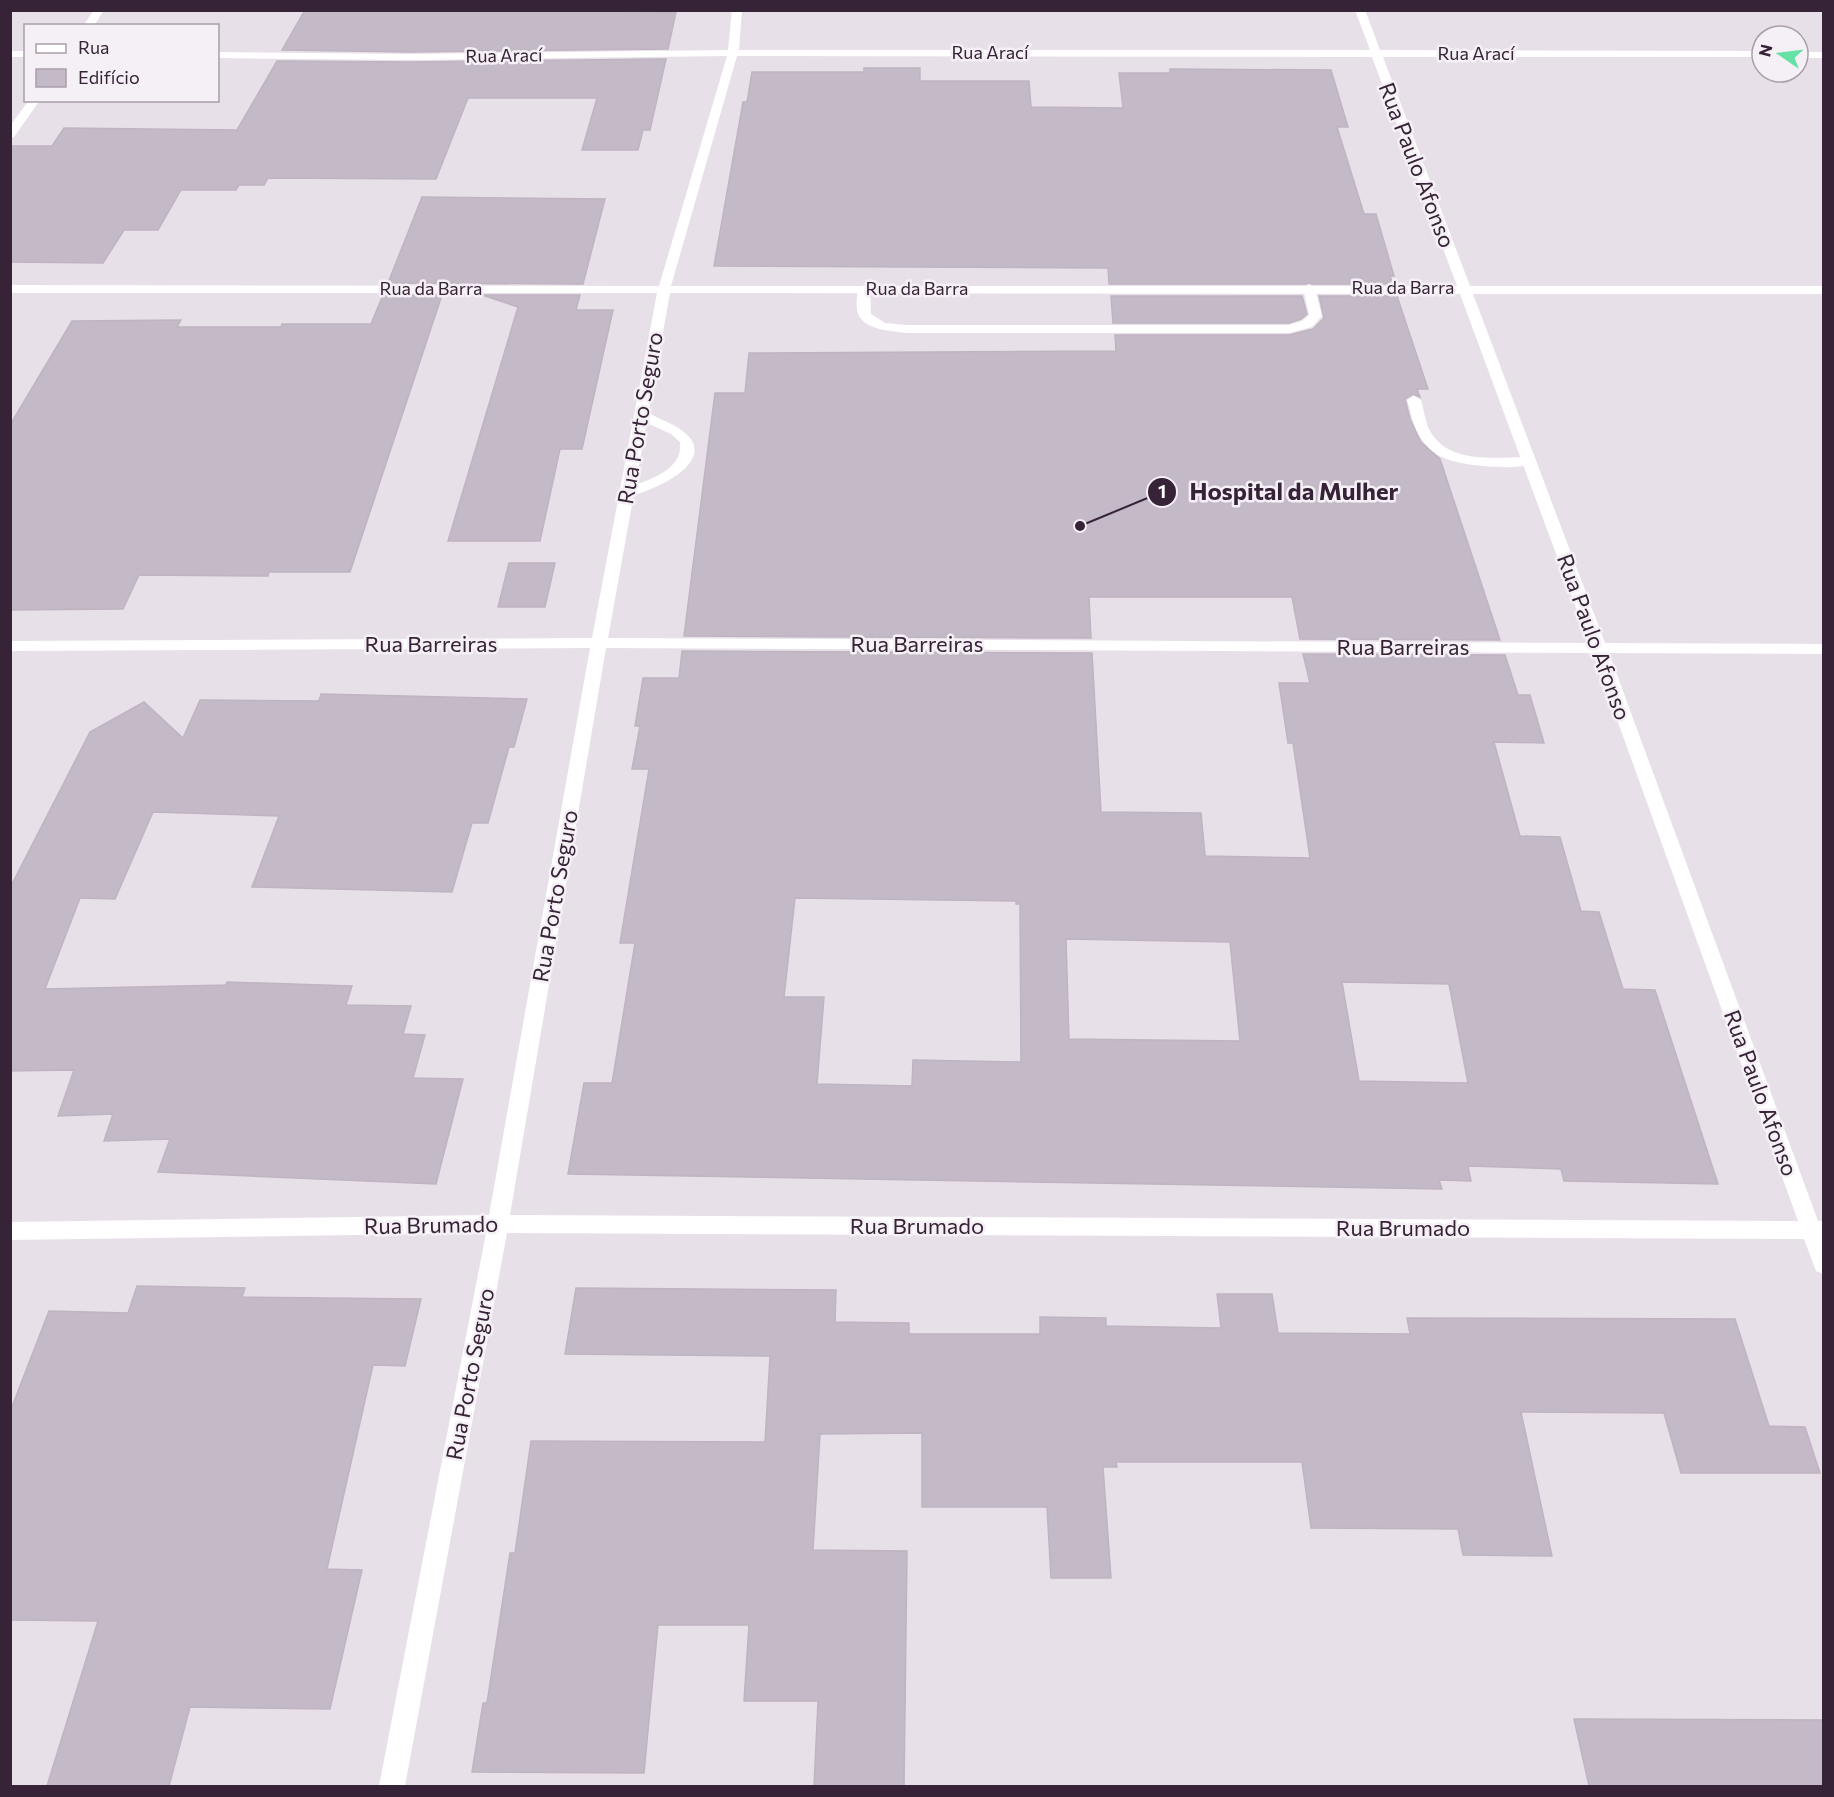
<svg xmlns="http://www.w3.org/2000/svg" width="1834" height="1797" viewBox="0 0 1834 1797" font-family="Commissioner,sans-serif">
<style>
.building{fill:#c4b9c6;stroke:#c0b3c2;stroke-width:1.5;fill-rule:evenodd}
.lines{fill:none;stroke-linecap:round;stroke-linejoin:round}
.lane{fill:#fff;fill-rule:evenodd}
.street{fill:#fff;fill-rule:evenodd}
.labels{text-anchor:middle;stroke-width:5;stroke-linejoin:round;paint-order:stroke}
.far-street-label{font-size:18px;fill:#372337;stroke:#f5f0f6}
.street-label{font-size:22px;fill:#372337;stroke:#f5f0f6}
.leader{fill:none;stroke:#372337;stroke-width:2}
.callout-dot{fill:#372337;stroke:#f5f0f6;stroke-width:2}
.mark-label{font-size:18px;text-anchor:middle;font-weight:bold;fill:#fff}
.callout-label{font-size:24px;text-anchor:middle;font-weight:bold;fill:#372337;stroke:#f5f0f6;stroke-width:5;stroke-linejoin:round;paint-order:stroke}
</style>
<rect width="100%" height="100%" fill="#e8e0e9"/>
<g class="building">
<path d="M305,10H502L676,12L668,49L410,52L282,50Z"/>
<path d="M666,59L650,130H643L638,150H582L597,98H468L436,179L268,178L264,185H239L236,190H181L158,230H124L103,263L10,262V146H52L64,128L237,130L277,61L410,62Z"/>
<path d="M864,68H920V81H1029L1031,107L1123,108L1119,73H1170V69L1331,70L1348,127H1337L1364,214H1376L1394,276H1390L1393,284H1109L1108,268L714,266L743,102H747L752,72H864Z"/>
<path d="M422,197L605,199L583,284L388,283Z"/>
<path d="M383,295H442L350,572H269L268,576L139,575L123,609L10,610V425L72,321L181,320L177,327H281L282,324H371Z"/>
<path d="M482,295H580L576,310H613L582,449H560L540,541H448L518,307Z"/>
<path d="M1111,296H1302L1307,314L1301,319L1289,323H1113Z"/>
<path d="M1319,296H1397L1428,389H1417L1420,397L1413,394L1405,399L1410,419L1421,442L1440,459L1500,640L1300,639L1292,597H1089L1091,638L684,636L715,393H745L749,353L1116,351L1115,335H1289L1313,329L1324,318Z"/>
<path d="M509,563H555L545,607H498Z"/>
<path d="M682,651L1092,653L1101,812L1201,813L1205,856L1310,858L1293,743H1288L1279,683H1310L1303,654L1505,655L1518,695H1530L1544,743L1494,742L1520,836L1560,837L1581,911L1599,912L1623,989L1655,990L1718,1184L1564,1181L1561,1169L1468,1166L1471,1181L1439,1180L1442,1189L568,1174L584,1083H612L635,943H620L649,769H632L640,726H635L643,678H679ZM795,898L1016,901V904H1020L1021,1062L913,1060L912,1086L817,1084L824,997H784ZM1066,939L1230,942L1240,1041L1069,1039ZM1342,982L1449,984L1468,1083L1359,1081Z"/>
<path d="M321,694L527,699L514,747H509L488,823H472L452,892L252,887L279,816L153,812L115,899L80,898L45,989L226,985L227,982L352,986L346,1005L411,1006L403,1034L425,1035L413,1078L463,1079L436,1184L158,1172L170,1139L104,1141L113,1114L58,1116L74,1070L10,1071V888L90,732L144,702L183,738L200,700L319,701Z"/>
<path d="M137,1286L245,1288L242,1297L421,1299L405,1366L373,1365L327,1569L362,1570L330,1709L190,1707L169,1786H47L98,1621L10,1620V1412L49,1311L128,1313Z"/>
<path d="M576,1288L836,1290L835,1322L909,1323V1334H1040V1317L1106,1318V1326L1221,1328L1217,1294H1272L1278,1333L1410,1334L1407,1318L1735,1319L1769,1426L1805,1427L1820,1473H1681L1664,1413L1521,1412L1552,1556L1463,1555L1458,1529L1311,1528L1302,1462H1116L1117,1467H1103L1111,1578H1051L1047,1507H922V1433L820,1434L813,1550L907,1551L904,1786H814L818,1701H744L749,1625H658L644,1773L472,1772L483,1703H487L510,1553H515L531,1441L765,1442L770,1356L565,1354Z"/>
<path d="M1574,1719L1824,1720V1786H1589Z"/>
</g>
<g class="lines">
<g class="lane">
<path d="M1309,284L1315,288L1322,316L1312,327L1289,333H907C891,331 859,330 857,309C856,303 857,295 858,289L864,285L870,289L871,314L885,323L907,325H1289L1302,321L1309,315L1303,288Z"/>
<path d="M1414,396L1421,400C1424,410 1425,422 1430,431C1449,465 1497,457 1529,457L1536,461C1526,472 1465,466 1450,460C1442,458 1433,453 1427,446C1414,433 1412,416 1407,400Z"/>
<path d="M641,411C650,413 658,418 667,422C733,452 665,488 627,497L622,496L620,493L622,490C644,481 684,472 680,442L671,434L636,418L634,415Z"/>
</g>
<g class="street">
<path d="M94,10H104L94,26H83Z"/>
<path d="M732,10H742L739,50H1370L1355,10H1365L1380,50L1762,51V57H1383L1470,286H1824V294H1473L1605,643L1824,644V654L1609,653L1818,1221H1824V1274L1816,1271L1804,1239L507,1233L405,1786H379L486,1233L10,1240V1222L489,1215L590,648L10,651V641L592,638L657,293H10V285L659,286L727,56L410,60L218,58V52L410,54L728,50ZM737,56L1372,57L1457,286H671ZM670,293L1460,294L1589,643L608,638ZM606,648L1593,653L1798,1221L510,1215Z"/>
<rect x="10" y="51" width="16" height="6"/>
<rect x="1798" y="52" width="26" height="6"/>
<path d="M29,100H40L14,137L10,138V126Z"/>
</g>
</g>
<g class="labels">
<g class="far-street-label">
<text x="990" y="59">Rua Arací</text>
<text x="1476" y="60">Rua Arací</text>
<text transform="translate(504 56) rotate(-1)" y="6">Rua Arací</text>
<text x="1403" y="294">Rua da Barra</text>
<text x="431" y="295">Rua da Barra</text>
<text x="917" y="295">Rua da Barra</text>
</g>
<g class="street-label">
<text transform="translate(1417 165) rotate(69)" y="8">Rua Paulo Afonso</text>
<text transform="translate(640 418) rotate(-80)" y="8">Rua Porto Seguro</text>
<text transform="translate(1594 637) rotate(70)" y="8">Rua Paulo Afonso</text>
<text x="431" y="652">Rua Barreiras</text>
<text x="917" y="652">Rua Barreiras</text>
<text x="1403" y="655">Rua Barreiras</text>
<text transform="translate(555 896) rotate(-80)" y="8">Rua Porto Seguro</text>
<text transform="translate(1761 1093) rotate(70)" y="8">Rua Paulo Afonso</text>
<text transform="translate(431 1225) rotate(-1)" y="8">Rua Brumado</text>
<text x="917" y="1234">Rua Brumado</text>
<text x="1403" y="1236">Rua Brumado</text>
<text transform="translate(470 1374) rotate(-79)" y="8">Rua Porto Seguro</text>
</g>
</g>
<path class="leader" d="M1080 526L1162 492"/>
<g class="callout-dot">
<circle cx="1080" cy="526" r="6"/>
<circle cx="1162" cy="492" r="15"/>
</g>
<g class="mark-label">
<text x="1162" y="498">1</text>
</g>
<g class="callout-label">
<text x="1294" y="500">Hospital da Mulher</text>
</g>
<rect width="1834" height="1797" fill="none" stroke="#372337" stroke-width="24"/>
<rect x="24" y="24" width="195" height="78" fill="#f5f0f6" stroke="#a99eaa" stroke-width="1.5"/>
<rect x="36" y="44" width="30" height="9" fill="#ffffff" stroke="#a99eaa" stroke-width="1.5"/>
<text x="78" y="54" font-size="18" fill="#372337">Rua</text>
<rect x="36" y="69" width="30" height="18" fill="#c4b9c6" stroke="#a99eaa" stroke-width="1.5"/>
<text x="78" y="84" font-size="18" fill="#372337">Edifício</text>
<g transform="translate(1780 54) rotate(284)"><circle r="28" fill="#f5f0f6" stroke="#a99eaa" stroke-width="1.5"/>
<path d="M0-4.5L10 22L0 15L-10 22Z" fill="#66e1a6"/>
<text y="-9" font-size="16" font-weight="bold" text-anchor="middle" fill="#372337">N</text>
</g>
</svg>
